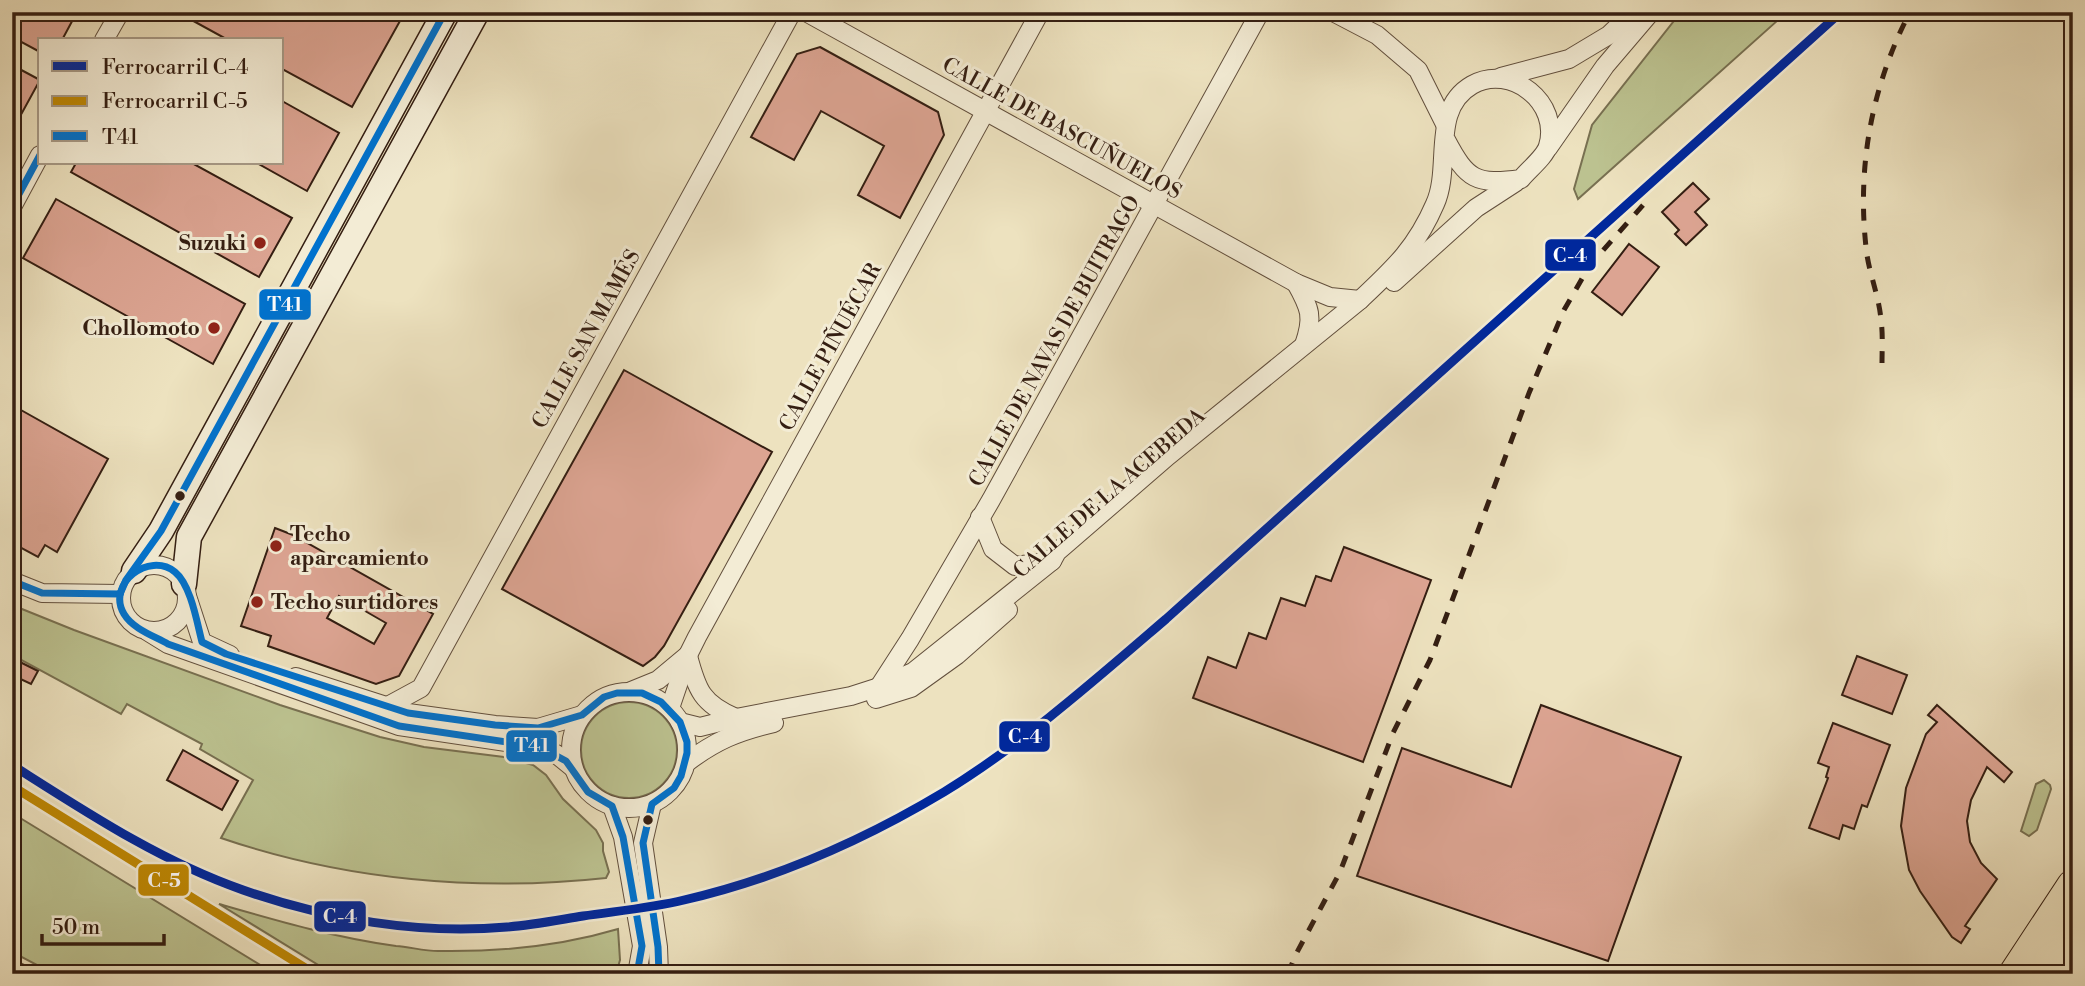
<svg xmlns="http://www.w3.org/2000/svg" width="2085" height="986" viewBox="0 0 2085 986" font-family="'Libre Bodoni',serif">
<style>
.green{fill:#bcc290;stroke:#787051;stroke-width:2}
.building{fill:#dca492;stroke:#341e12;stroke-width:2;fill-rule:evenodd}
.lines{fill:none;stroke-linecap:round;stroke-linejoin:round}
.street-casing{stroke:#624f3d;stroke-width:20}
.secondary-casing{stroke:#341e12;stroke-width:27}
.highway-casing{stroke:#341e12;stroke-width:34}
.street{stroke:#f3ecd5;stroke-width:18}
.secondary{stroke:#f3ecd5;stroke-width:24}
.highway{stroke:#ede2bf;stroke-width:32}
.rail{stroke:#341e12;stroke-width:5;stroke-dasharray:12 12;stroke-linecap:butt}
.bus-1-casing{stroke:#f3ecd5;stroke-width:12}
.bus-1{stroke:#0072ce;stroke-width:7}
.rail-1-casing{stroke:#f3ecd5;stroke-width:14}
.rail-2-casing{stroke:#f3ecd5;stroke-width:14}
.rail-1{stroke:#00289c;stroke-width:9}
.rail-2{stroke:#bf8905;stroke-width:9}
.poi-dot{fill:#8f2418;stroke:#f3ecd5;stroke-width:2.5}
.bus-dot{fill:#341e12;stroke:#f3ecd5;stroke-width:2.5}
.labels{text-anchor:middle;stroke-width:6;stroke-linejoin:round;paint-order:stroke}
.street-label{font-size:21px;fill:#341e12;stroke:#f3ecd5}
.poi-label{font-size:21px;font-weight:bold;fill:#341e12;stroke:#f3ecd5;text-anchor:end}
.line-badge{stroke:#f3ecd5;stroke-width:2.5}
.badge-label{font-size:19px;text-anchor:middle;font-weight:bold;fill:#fff}
</style>
<rect width="100%" height="100%" fill="#ede2bf"/>
<filter id="stains"><feTurbulence type="fractalNoise" baseFrequency=".00286" numOctaves="4"/><feColorMatrix values="0 0 0 0 .2 0 0 0 0 .09 0 0 0 0 .02 0 0 0 .5 -.17"/></filter>
<radialGradient id="worn" r=".72"><stop offset=".6" stop-color="#630" stop-opacity="0"/><stop offset="1" stop-color="#630" stop-opacity=".3"/></radialGradient>
<g class="green">
<path d="M1681,12H1787L1578,199L1574,189L1592,125Z"/>
<path d="M12,605L74,630L280,705L380,737L424,747L504,757L533,765L546,775L563,799L596,830L603,843V851L609,872L606,878C477,892 344,880 221,838L253,780L200,749L202,744L127,704L121,714L12,655Z"/>
<circle cx="629" cy="750" r="48"/>
<path d="M2044,780L2050,785L2051,789L2037,830L2029,836L2021,831L2036,784Z"/>
<path d="M12,813L275,974H54L12,952Z"/>
<path d="M219,904C278,921 336,938 396,946C410,947 424,951 438,951C498,952 561,946 618,929L620,960L616,974H333Z"/>
</g>
<g class="building">
<path d="M12,12H77L62,40H40V52L12,37Z"/>
<path d="M177,12H405L352,107L282,69V40H228Z"/>
<path d="M820,47L938,112L944,135L900,218L858,195L884,146L821,111L794,160L751,137L797,54Z"/>
<path d="M12,65L40,80L12,131Z"/>
<path d="M282,101L339,133L307,191L257,163H282Z"/>
<path d="M76,163H192L292,218L259,277L71,172Z"/>
<path d="M1693,183L1709,199L1695,212L1707,225L1686,245L1675,234L1679,230L1662,212Z"/>
<path d="M56,199L245,304L213,364L23,258Z"/>
<path d="M1629,244L1659,267L1622,315L1592,292Z"/>
<path d="M624,370L772,452L664,646L655,657L643,666L502,589Z"/>
<path d="M12,405L108,459L57,552L45,545L38,557L12,543Z"/>
<path d="M275,528L293,535L433,614L399,676L376,684L268,646L271,636L241,626ZM339,596L386,623L374,644L327,618Z"/>
<path d="M1344,547L1431,580L1363,762L1193,698L1208,657L1236,668L1249,633L1266,639L1281,598L1305,606L1316,576L1331,581Z"/>
<path d="M1857,656L1907,675L1892,714L1842,695Z"/>
<path d="M12,658L38,671L31,684L12,675Z"/>
<path d="M1541,705L1681,757L1608,961L1357,876L1402,748L1511,787Z"/>
<path d="M1937,705L2012,772L2004,782L1987,767L1971,800L1967,821L1970,842L1981,863L1997,879L1965,926L1970,929L1961,943L1952,937L1920,891L1909,870L1901,826L1906,788L1926,734L1937,722L1928,715Z"/>
<path d="M1833,723L1890,745L1867,807L1862,805L1854,829L1843,825L1839,839L1809,828L1828,778L1826,777L1829,767L1818,763Z"/>
<path d="M183,750L238,781L222,810L167,780Z"/>
</g>
<g class="lines">
<defs>
<g id="street">
<path d="M806,12L1296,283L1330,297L1360,300"/>
<path d="M1333,12L1377,35L1418,70L1445,124"/>
<path d="M104,40L120,12"/>
<path d="M1501,77L1569,59L1609,35L1633,12"/>
<path d="M1548,148L1605,66L1651,12"/>
<path d="M12,207L40,155"/>
<path d="M1394,282L1476,208L1516,182"/>
<path d="M1296,283C1310,308 1314,317 1304,345"/>
<path d="M980,517L993,549L1015,566L1052,561"/>
<circle cx="154" cy="598" r="33"/>
<path d="M12,581L42,593L120,594"/>
<path d="M187,596L202,642L230,655"/>
<path d="M147,631L168,644L399,726L540,747L556,754L572,767"/>
<path d="M688,656C697,690 702,704 736,718"/>
<path d="M296,677L408,713L495,725L538,728L582,715"/>
<path d="M879,687L910,639L991,500L1260,12"/>
<path d="M631,691L658,680L688,655"/>
<circle cx="629" cy="750" r="58"/>
<path d="M876,699L911,688L957,655L1008,610"/>
<path d="M386,707L421,688L792,12"/>
<path d="M670,708L688,655L697,637L1040,12"/>
<path d="M680,722L700,727L736,718L851,696L879,687L913,672L1052,561L1057,552L1168,456L1360,300C1394,268 1416,248 1435,204C1452,167 1430,109 1472,85C1511,63 1561,103 1548,146C1545,157 1528,170 1521,179C1476,185 1467,180 1446,140"/>
<path d="M686,763C715,741 738,731 774,723"/>
<path d="M652,804L643,843L658,947L659,974"/>
<path d="M612,806L623,837L642,946L637,974"/>
<path d="M12,969L22,974"/>
</g>
<g id="secondary">
<path d="M134,571L161,531L445,12"/>
<path d="M184,584L189,537L477,12"/>
</g>
<g id="highway">
<path d="M2015,974L2073,886"/>
<path d="M2047,974L2073,934"/>
</g>
</defs>
<use href="#street" class="street-casing"/>
<use href="#secondary" class="secondary-casing"/>
<use href="#highway" class="highway-casing"/>
<use href="#street" class="street"/>
<use href="#secondary" class="secondary"/>
<use href="#highway" class="highway"/>
<g class="rail">
<path d="M1882,363C1882,349 1883,334 1881,320C1879,295 1868,271 1866,247C1857,165 1872,85 1910,12"/>
<path d="M1288,974L1295,956L1340,872L1393,733L1430,660L1529,393L1564,310L1590,265L1644,204"/>
</g>
<defs>
<g id="bus-1">
<path d="M12,207L40,155"/>
<path d="M12,581L42,593L120,594"/>
<path d="M120,594L126,580L161,531L445,12"/>
<path d="M637,974L642,946L623,837L612,806L588,792L566,761L540,747L399,726L168,644C154,636 133,629 124,614C106,584 149,551 175,572C191,585 197,623 202,642L226,654L408,713L495,725L538,728L582,715L604,697L617,693H642L661,702L680,722L687,742V753L681,776L674,788L652,804L643,843L658,947L659,974"/>
</g>
</defs>
<use href="#bus-1" class="bus-1-casing"/>
<use href="#bus-1" class="bus-1"/>
<defs>
<path id="rail-1" d="M12,765C86,812 160,861 243,890C326,919 419,935 507,927C533,925 558,920 583,916C617,911 651,908 684,900C775,879 864,840 944,792C1024,743 1095,680 1166,619L1841,12"/>
<path id="rail-2" d="M12,786L315,974"/>
</defs>
<use href="#rail-1" class="rail-1-casing"/>
<use href="#rail-2" class="rail-2-casing"/>
<use href="#rail-1" class="rail-1"/>
<use href="#rail-2" class="rail-2"/>
</g>
<g class="poi-dot">
<circle cx="260" cy="243" r="7"/>
<circle cx="214" cy="328" r="7"/>
<circle cx="276" cy="546" r="7"/>
<circle cx="257" cy="602" r="7"/>
</g>
<g class="bus-dot">
<circle cx="180" cy="496" r="6"/>
<circle cx="648" cy="820" r="6"/>
</g>
<g class="labels">
<g class="street-label">
<text transform="translate(1062 128) rotate(29)" y="7">CALLE DE BASCUÑUELOS</text>
<text transform="translate(586 339) rotate(-61)" y="7">CALLE SAN MAMÉS</text>
<text transform="translate(1054 341) rotate(-61)" y="7">CALLE DE NAVAS DE BUITRAGO</text>
<text transform="translate(830 347) rotate(-61)" y="7">CALLE PIÑUÉCAR</text>
<text transform="translate(1109 493) rotate(-41)" y="7">CALLE DE LA ACEBEDA</text>
</g>
<g class="poi-label">
<text x="246" y="250">Suzuki</text>
<text x="200" y="335">Chollomoto</text>
<text x="290" y="541" text-anchor="start">Techo<tspan x="290" dy="24">aparcamiento</tspan></text>
<text x="271" y="609" text-anchor="start">Techo surtidores</text>
</g>
</g>
<g class="line-badge">
<rect x="1544" y="238" width="53" height="34" rx="7" fill="#00289c"/>
<rect x="258" y="288" width="54" height="33" rx="7" fill="#0072ce"/>
<rect x="998" y="720" width="53" height="33" rx="7" fill="#00289c"/>
<rect x="505" y="729" width="53" height="34" rx="7" fill="#0072ce"/>
<rect x="137" y="863" width="53" height="34" rx="7" fill="#bf8905"/>
<rect x="313" y="900" width="54" height="33" rx="7" fill="#00289c"/>
</g>
<g class="badge-label">
<text x="1570" y="262">C-4</text>
<text x="285" y="311">T41</text>
<text x="1025" y="743">C-4</text>
<text x="532" y="752">T41</text>
<text x="164" y="887">C-5</text>
<text x="340" y="923">C-4</text>
</g>
<rect width="2085" height="986" fill="none" stroke="#ede2bf" stroke-width="42"/>
<rect x="14" y="14" width="2057" height="958" fill="none" stroke="#341e12" stroke-width="3.5"/>
<rect x="21" y="21" width="2043" height="944" fill="none" stroke="#341e12" stroke-width="2"/>
<rect x="38" y="38" width="245" height="126" fill="#f3ecd5" stroke="#a79a87" stroke-width="2"/>
<rect x="52" y="61" width="35" height="10" fill="#00289c" stroke="#a79a87" stroke-width="2"/>
<text x="102" y="74" font-size="21" fill="#341e12">Ferrocarril C-4</text>
<rect x="52" y="96" width="35" height="10" fill="#bf8905" stroke="#a79a87" stroke-width="2"/>
<text x="102" y="108" font-size="21" fill="#341e12">Ferrocarril C-5</text>
<rect x="52" y="131" width="35" height="10" fill="#0072ce" stroke="#a79a87" stroke-width="2"/>
<text x="102" y="144" font-size="21" fill="#341e12">T41</text>
<path d="M42 934v10h122v-10" fill="none" stroke="#341e12" stroke-width="3.5"/>
<text x="52" y="934" font-size="21" fill="#341e12" stroke="#f3ecd5" stroke-width="5" paint-order="stroke">50 m</text>
<rect width="100%" height="100%" filter="url(#stains)"/>
<rect width="100%" height="100%" fill="url(#worn)"/>
</svg>
